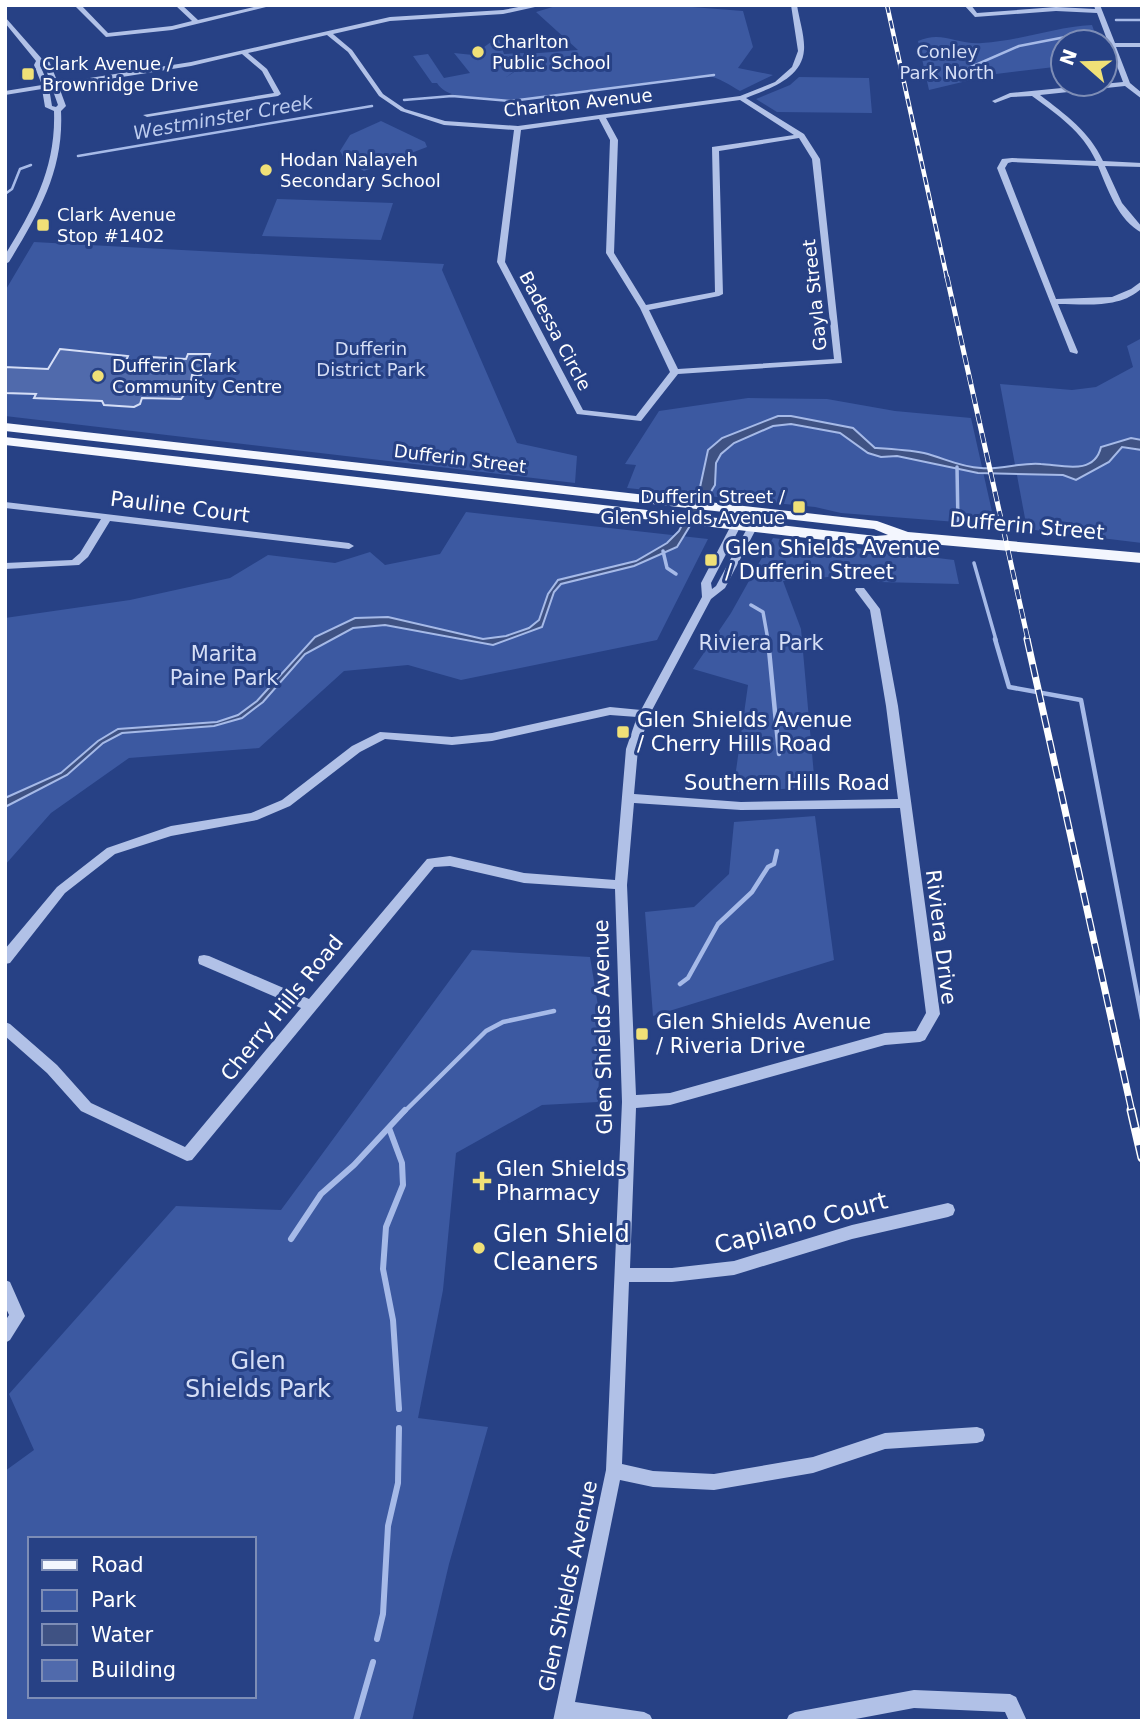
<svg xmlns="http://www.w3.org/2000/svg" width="1147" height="1726" viewBox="0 0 1147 1726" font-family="'DejaVu Sans',sans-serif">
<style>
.green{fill:#3c59a1;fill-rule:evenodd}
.water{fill:#3f5283;stroke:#a6bae8;stroke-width:2}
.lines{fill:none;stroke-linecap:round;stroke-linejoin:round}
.stream-far3{stroke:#a6bae8;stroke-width:2.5}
.stream-far2{stroke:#a6bae8;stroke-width:3.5}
.stream-far1{stroke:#a6bae8;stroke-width:4.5}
.stream{stroke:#a6bae8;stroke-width:6}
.building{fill:#506aac;stroke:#d5def6;stroke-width:2}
.minor{fill:#b1c1e7;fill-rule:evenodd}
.major{fill:#f3f6fe;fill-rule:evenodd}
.rail-far3-casing{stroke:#fff;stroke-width:4.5}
.rail-far2-casing{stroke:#fff;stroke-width:5}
.rail-far1-casing{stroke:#fff;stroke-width:7}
.rail-casing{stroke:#fff;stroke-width:9}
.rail-far3{stroke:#274185;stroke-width:2.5;stroke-dasharray:8;stroke-linecap:butt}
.rail-far2{stroke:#274185;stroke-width:3.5;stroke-dasharray:10;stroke-linecap:butt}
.rail-far1{stroke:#274185;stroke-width:4.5;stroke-dasharray:13;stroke-linecap:butt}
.rail{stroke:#274185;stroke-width:6;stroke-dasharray:18;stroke-linecap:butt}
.poi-dot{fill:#f0e077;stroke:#274185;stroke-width:2.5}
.labels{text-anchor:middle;stroke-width:6;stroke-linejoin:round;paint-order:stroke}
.far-poi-label{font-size:18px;fill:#fff;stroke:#274185;text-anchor:start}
.far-park-label{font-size:18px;fill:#d5def6;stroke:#274185}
.far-street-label{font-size:18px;fill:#fff;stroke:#274185}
.far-water-label{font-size:19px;font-style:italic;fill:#bdccef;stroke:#274185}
.street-label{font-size:21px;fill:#fff;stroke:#274185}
.poi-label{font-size:21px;fill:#fff;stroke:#274185;text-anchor:start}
.park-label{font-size:21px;fill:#d5def6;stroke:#274185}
.near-street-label{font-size:24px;fill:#fff;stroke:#274185}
.near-poi-label{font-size:24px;fill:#fff;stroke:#274185;text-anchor:start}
.near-park-label{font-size:24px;fill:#d5def6;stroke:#274185}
</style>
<rect width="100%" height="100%" fill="#274185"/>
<g class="green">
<path d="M559,5H667L743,11L753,47L738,68L773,75L740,91C731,86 717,76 707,76C657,75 462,125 437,83H432L413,56L428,54L444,78L470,73L454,53L473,55L491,42V36H498L504,54L524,53L519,68L505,78L522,67L526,54L578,50L536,12Z"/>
<path d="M1092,25L1098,42H1063V66L996,74L929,90L918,41C942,30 957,45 982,43C1020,41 1054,27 1092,25Z"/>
<path d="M799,77L869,78L872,113L777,112L756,99L790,85Z"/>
<path d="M381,121L425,142L427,147L364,171L345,160L340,151L350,135Z"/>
<path d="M277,199H278L393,203L381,240L262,236Z"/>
<path d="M34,242L444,264L442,270L517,443L577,456L575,483L5,416V291Z"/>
<path d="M1142,338V543L1027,529L1000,384L1072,390L1096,387L1133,367L1127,346Z"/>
<path d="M748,398L827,399L895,411L971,418L995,525L841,513L815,507L627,488L636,465L625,464L659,411Z"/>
<path d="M466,512L708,539L657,640L461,680L408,665L344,671L259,748L129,758L51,813L5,865V618L130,600L230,578L268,555L335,563L370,552L385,565L440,554Z"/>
<path d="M773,538L954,560L959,584L879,582L862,574L783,581L801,629L815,787L733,792L748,685L693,669L731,613Z"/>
<path d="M815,816L834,960L653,1016L645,912L694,907L729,874L734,822Z"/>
<path d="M472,950L590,957L601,1024L598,1102L542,1105L456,1153L443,1290L418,1418L488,1427L449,1564L412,1721H5V1471L34,1450L9,1394L176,1206L281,1210ZM30,1539H254V1696H30Z"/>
</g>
<path class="water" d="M778,416H791L853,428L875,448C891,449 908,450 924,453C944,458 960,467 981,468C1002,470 1021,462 1041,464C1062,465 1094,476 1101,447L1131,438L1142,440V450L1122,447L1109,462L1076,480L1063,475L978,473L897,456L881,457L868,453L840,433L791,424L773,426L734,443L721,454L716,463L715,485L677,547L634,566L561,584L554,592L542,627L493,645L385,625L353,628L305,654L263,702L242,718L214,726L122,733L103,743L67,775L5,807V798L61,773L98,741L118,729L217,722L238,715L257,701L315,637L355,618L388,617L483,639L506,636L529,628L539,620L548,594L558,580L636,561L667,543L679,531L699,492L708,450L722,438Z"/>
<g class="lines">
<g class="stream-far3">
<path d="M1116,20H1142"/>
<path d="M948,77L1019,46L1081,34"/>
<path d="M404,100L452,96L511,101L714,75"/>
<path d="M78,156L372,106"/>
<path d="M5,194L12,189L20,169L31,165"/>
</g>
<g class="stream-far2">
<path d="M957,467L958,524"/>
<path d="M663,551L667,568L676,574"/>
<path d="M974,563L996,640"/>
<path d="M751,605L763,612L768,640"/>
</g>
<g class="stream-far1">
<path d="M768,639L779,754"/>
<path d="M995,639L1009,687L1081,700L1142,1019"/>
<path d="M680,984L688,978L718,924L752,892L768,867L774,864L777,851"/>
<path d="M404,1112L486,1031L503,1022L554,1011"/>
</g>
<g class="stream">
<path d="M389,1128L402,1163L403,1185L386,1227L383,1269L393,1320L399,1409"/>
<path d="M291,1239L321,1194L354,1165L405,1110"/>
<path d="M377,1639L383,1614L388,1526L398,1483L399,1428"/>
<path d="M356,1721L373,1662"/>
</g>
</g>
<path class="building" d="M60,349L128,356L125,363L150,357L186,359L188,354H210L201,375H192L190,387L181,399L142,398L140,404L134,407L104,405L102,401L34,398L36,394L5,393V367L48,369Z"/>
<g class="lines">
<g class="minor">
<path d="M74,5H81L108,33L172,26L192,21L175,5H182L198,20L262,5H274L172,30L106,37Z"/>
<path d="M529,5H544L503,14L390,21L333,34L352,50L383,94L405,109L445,121L518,126L740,96L775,82L792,67L798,51L791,5H797C799,19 805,36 804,50C802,79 768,89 746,98L804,134L820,159L842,363L678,374L641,421L577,414L497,262L514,130L444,125L401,111L379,96L348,52L327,35L248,53L267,69L281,94L278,96L147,117L143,115L274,93L262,71L242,54L191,66L59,87L66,106L61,111C64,170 39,213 9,262L5,264V255C34,208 56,167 54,111L45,107L42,89L5,95V91L42,85L34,65L36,61L5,23V17L42,59L49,61L58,83L191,62L390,17L503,10ZM42,63L44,64L51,84H48L40,65ZM49,88H52L58,105L56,107L52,106ZM740,100L794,135L712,147L715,292L646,305L614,253L618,140L606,118ZM599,119L610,140L606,253L640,308L670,372L636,416L583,410L505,262L521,130ZM799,138L812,159L834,359L678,369L649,310L719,296L723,294L719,151Z"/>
<path d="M964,5H971L977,13L1056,7L1095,9L1094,5H1100L1115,43H1142V47H1116L1130,83L1142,93V99L1125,86L1040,95C1066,115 1089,131 1103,161L1142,163V167L1105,166L1122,203L1142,227V233C1118,220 1108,190 1098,166L1012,162L1008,163L1005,168L1056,299L1112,297L1131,289L1142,281V288C1120,309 1086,304 1058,304L1078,352L1077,354L1070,352L997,168L1002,159L1012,158L1096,161C1082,131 1058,115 1032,96L1011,97L995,103L992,101L1010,93L1123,82L1097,13L1056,11L975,17Z"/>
<path d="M5,502L349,543L354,546L349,549L110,521L88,557L79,565L5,569V563L72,560L80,553L101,519L5,508Z"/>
<path d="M744,507L749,510L711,583L712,589L716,586L757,510L760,509L765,512L725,588L711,599L650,714L638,749L634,794L741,802L898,799L886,706L870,610L855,590L856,588H864L880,609L898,706L940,1014L925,1040L920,1042L885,1045L670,1105L636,1108L630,1268H672L734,1261L852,1225L948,1203L953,1205L955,1210L953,1215L948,1217L852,1239L734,1275L672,1282H629L622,1464L653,1471L714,1474L813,1457L885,1433L977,1427L983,1429L985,1435L983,1441L977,1443L885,1449L813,1473L714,1490L653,1487L620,1480L575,1702L644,1712L650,1715L653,1721H553L606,1470L622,1102L615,889L524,883L450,866L434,867L192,1160L187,1161L81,1111L47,1073L5,1036V1022L10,1024L57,1065L91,1103L185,1147L301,1008L199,964L198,960L199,956L204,955L209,956L309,999L427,859L450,856L524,873L615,880L626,749L637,717L610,715L492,741L452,745L385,739L360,752L290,806L257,820L171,836L115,854L65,893L10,963L5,964V949L57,887L107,848L171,826L251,813L282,800L352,746L380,732L452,737L492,733L610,707L641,710L702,597L701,583L739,510ZM634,803L741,810L900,808L926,1013L916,1031L885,1033L670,1093L636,1095L627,885Z"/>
<path d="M5,1280L10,1282L25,1316L10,1340L5,1343V1321L9,1315L5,1306Z"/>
<path d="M914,1690L1010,1694L1016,1697L1027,1721H1009L1005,1712L914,1708L845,1721H786L789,1715L795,1712Z"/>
</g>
<path class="major" d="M5,423L877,521L908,532L1142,553V563L908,542L876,546L5,445V437L876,536L888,535L874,529L5,431Z"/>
<defs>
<path id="rail-far3" d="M887,5L947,278"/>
<path id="rail-far2" d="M947,277L1028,640"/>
<path id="rail-far1" d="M1027,639L1132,1112"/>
<path id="rail" d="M1131,1110L1142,1158"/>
</defs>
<use href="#rail-far3" class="rail-far3-casing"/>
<use href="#rail-far2" class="rail-far2-casing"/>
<use href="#rail-far1" class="rail-far1-casing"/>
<use href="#rail" class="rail-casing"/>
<use href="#rail-far3" class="rail-far3"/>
<use href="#rail-far2" class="rail-far2"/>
<use href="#rail-far1" class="rail-far1"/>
<use href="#rail" class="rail"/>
</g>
<g class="poi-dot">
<circle cx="478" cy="52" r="7"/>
<rect x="21" y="67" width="14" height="14" rx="3.5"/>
<circle cx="266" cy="170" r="7"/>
<rect x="36" y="218" width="14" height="14" rx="3.5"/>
<circle cx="98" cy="376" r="7"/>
<rect x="792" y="500" width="14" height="14" rx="3.5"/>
<rect x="704" y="553" width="14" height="14" rx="3.5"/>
<rect x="616" y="725" width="14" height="14" rx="3.5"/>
<rect x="635" y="1027" width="14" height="14" rx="3.5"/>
<path d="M478.5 1170.5h7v7h7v7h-7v7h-7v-7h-7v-7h7z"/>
<circle cx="479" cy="1248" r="7"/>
</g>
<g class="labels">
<g class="far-poi-label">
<text x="492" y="48">Charlton<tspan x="492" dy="21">Public School</tspan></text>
<text x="42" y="70">Clark Avenue /<tspan x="42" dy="21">Brownridge Drive</tspan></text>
<text x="280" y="166">Hodan Nalayeh<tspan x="280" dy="21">Secondary School</tspan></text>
<text x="57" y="221">Clark Avenue<tspan x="57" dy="21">Stop #1402</tspan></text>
<text x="112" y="372">Dufferin Clark<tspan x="112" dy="21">Community Centre</tspan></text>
<text x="785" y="503" text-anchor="end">Dufferin Street /<tspan x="785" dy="21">Glen Shields Avenue</tspan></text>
</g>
<g class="far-park-label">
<text x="947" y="58">Conley<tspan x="947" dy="21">Park North</tspan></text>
<text x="371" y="355">Dufferin<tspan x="371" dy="21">District Park</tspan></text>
</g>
<g class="far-street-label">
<text transform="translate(578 103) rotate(-6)" y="6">Charlton Avenue</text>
<text transform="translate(815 295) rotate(-96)" y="6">Gayla Street</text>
<text transform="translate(555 331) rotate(62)" y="6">Badessa Circle</text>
<text transform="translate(460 459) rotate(7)" y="6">Dufferin Street</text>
</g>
<g class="far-water-label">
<text transform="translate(223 117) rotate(-10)" y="7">Westminster Creek</text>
</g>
<g class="street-label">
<text transform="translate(180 507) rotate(7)" y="7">Pauline Court</text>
<text transform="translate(1027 526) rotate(5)" y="7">Dufferin Street</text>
<text x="787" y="790">Southern Hills Road</text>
<text transform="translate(941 937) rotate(83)" y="7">Riviera Drive</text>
<text transform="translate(282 1008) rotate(-51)" y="7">Cherry Hills Road</text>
<text transform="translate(603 1027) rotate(-91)" y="7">Glen Shields Avenue</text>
<text transform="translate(568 1586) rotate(-78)" y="7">Glen Shields Avenue</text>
</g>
<g class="poi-label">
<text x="725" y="555">Glen Shields Avenue<tspan x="725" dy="24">/ Dufferin Street</tspan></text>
<text x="637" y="727">Glen Shields Avenue<tspan x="637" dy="24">/ Cherry Hills Road</tspan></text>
<text x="656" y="1029">Glen Shields Avenue<tspan x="656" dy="24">/ Riveria Drive</tspan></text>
<text x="496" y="1176">Glen Shields<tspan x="496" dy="24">Pharmacy</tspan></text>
</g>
<g class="park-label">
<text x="761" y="650">Riviera Park</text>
<text x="224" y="661">Marita<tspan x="224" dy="24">Paine Park</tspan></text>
</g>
<g class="near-street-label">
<text transform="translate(801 1223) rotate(-15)" y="8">Capilano Court</text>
</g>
<g class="near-poi-label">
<text x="493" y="1242">Glen Shield<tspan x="493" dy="28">Cleaners</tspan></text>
</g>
<g class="near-park-label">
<text x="258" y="1369">Glen<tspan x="258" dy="28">Shields Park</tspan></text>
</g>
</g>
<rect width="1147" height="1726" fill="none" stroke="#ffffff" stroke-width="14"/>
<rect x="28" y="1537" width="228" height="161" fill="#274185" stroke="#7d8db6" stroke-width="2"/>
<rect x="42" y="1560" width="35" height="10" fill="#f3f6fe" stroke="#7d8db6" stroke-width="2"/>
<text x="91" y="1572" font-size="21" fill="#ffffff">Road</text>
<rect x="42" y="1590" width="35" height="21" fill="#3c59a1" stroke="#7d8db6" stroke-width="2"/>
<text x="91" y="1607" font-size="21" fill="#ffffff">Park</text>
<rect x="42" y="1624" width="35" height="21" fill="#3f5283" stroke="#7d8db6" stroke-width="2"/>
<text x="91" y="1642" font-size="21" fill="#ffffff">Water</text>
<rect x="42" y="1660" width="35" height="21" fill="#506aac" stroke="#7d8db6" stroke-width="2"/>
<text x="91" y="1677" font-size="21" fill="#ffffff">Building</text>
<g transform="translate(1084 63) rotate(290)"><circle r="33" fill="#274185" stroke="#7d8db6" stroke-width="2"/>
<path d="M0-5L12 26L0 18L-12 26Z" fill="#f0e077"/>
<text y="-10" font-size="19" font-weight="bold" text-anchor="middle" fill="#ffffff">N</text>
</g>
</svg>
